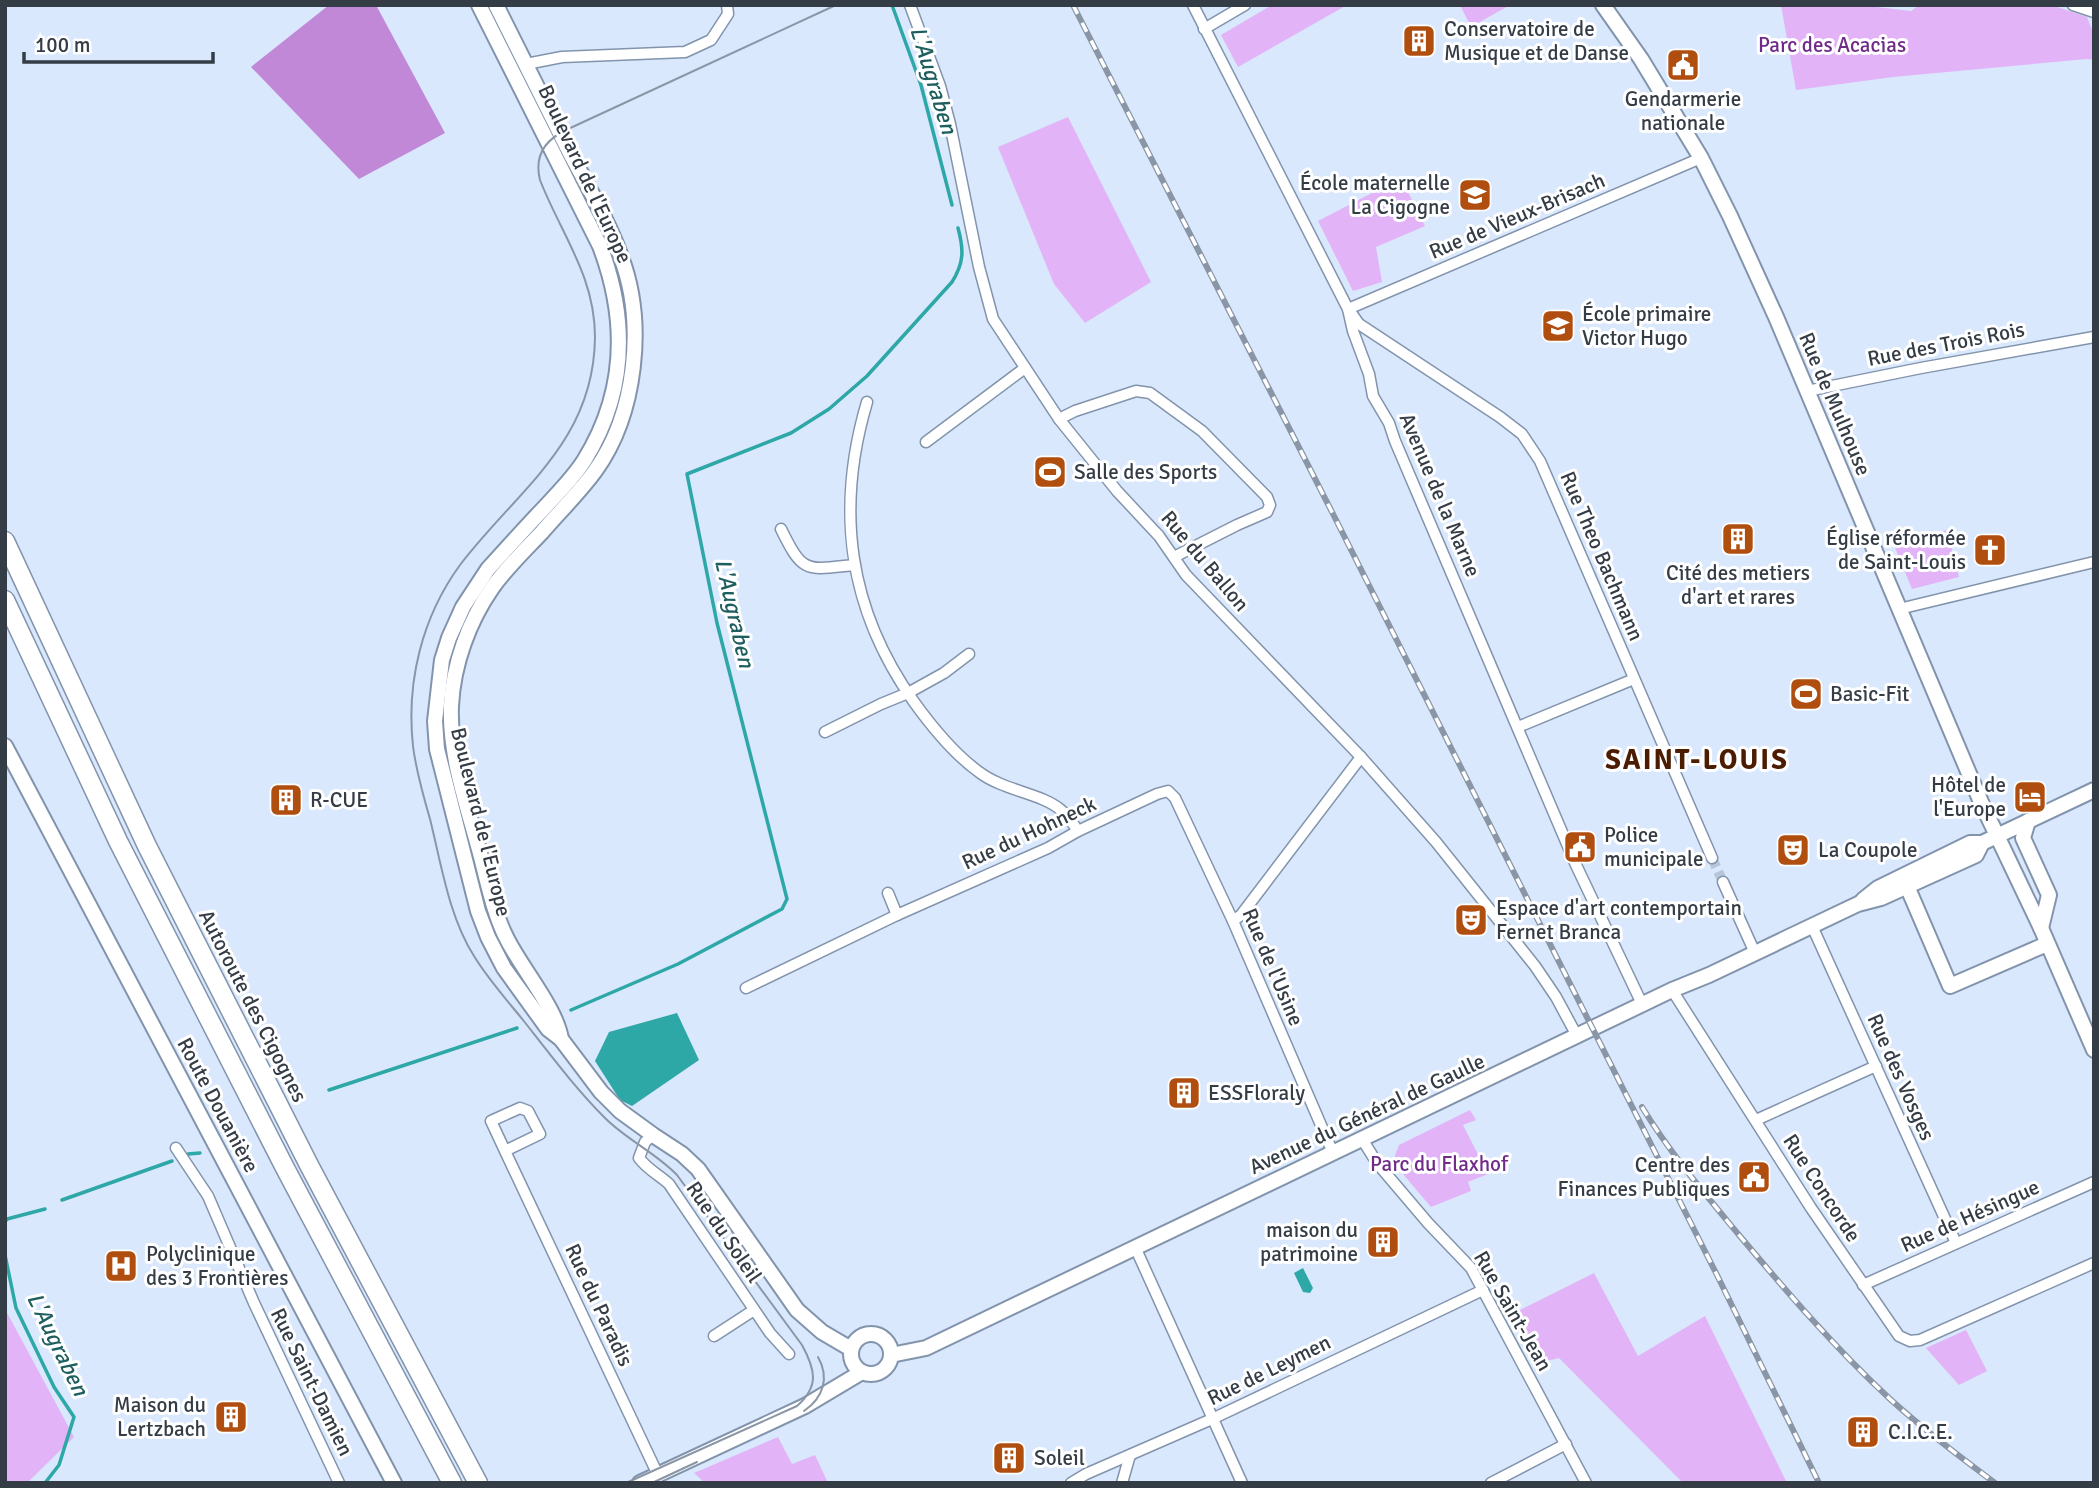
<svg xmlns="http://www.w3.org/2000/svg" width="2099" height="1488" viewBox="0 0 2099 1488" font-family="Signika,sans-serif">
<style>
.green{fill:#e3b3f7}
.forest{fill:#c188d8}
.water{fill:#2ea7a7}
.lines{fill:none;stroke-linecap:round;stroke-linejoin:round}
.stream{stroke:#2ea7a7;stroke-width:3.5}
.street-tunnel{stroke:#b8c6d8;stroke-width:10;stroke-dasharray:10 5;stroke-linecap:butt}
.street-casing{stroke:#8294ac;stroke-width:13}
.secondary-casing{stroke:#8294ac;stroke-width:18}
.highway-casing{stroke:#8294ac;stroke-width:21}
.street{stroke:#fff;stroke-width:10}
.secondary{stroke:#fff;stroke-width:14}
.highway{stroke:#fff;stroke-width:18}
.tram{stroke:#8a96a6;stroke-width:2}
.rail-casing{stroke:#8a96a6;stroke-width:6}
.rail{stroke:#fff;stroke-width:3.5;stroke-dasharray:10;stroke-linecap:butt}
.labels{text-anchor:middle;stroke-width:6;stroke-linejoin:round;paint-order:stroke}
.poi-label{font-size:21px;fill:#343c46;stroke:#fff;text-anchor:start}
.park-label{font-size:21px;fill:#702a88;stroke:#fff}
.street-label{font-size:21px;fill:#343c46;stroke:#fff}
.water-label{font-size:23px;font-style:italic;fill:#1f5e5e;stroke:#fff}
.district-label{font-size:28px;font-weight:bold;letter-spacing:2px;fill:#4b1c01;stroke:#fff}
</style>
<rect width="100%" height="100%" fill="#d9e8fd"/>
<g class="green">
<path d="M1272,5H1347L1238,67L1221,35Z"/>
<path d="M1460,5H1510L1471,27Z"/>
<path d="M1781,5H1859L1911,11L1919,5H2051L2087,17L2094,35V60L2087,59L1893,77L1796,90Z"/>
<path d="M1068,117L1151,282L1085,323L1054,284L998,147Z"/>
<path d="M1401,178L1425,226L1376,247L1382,282L1353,291L1318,221Z"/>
<path d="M1947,530L1959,577L1912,589L1893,543Z"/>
<path d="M1470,1110L1476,1120L1463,1125L1488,1174L1468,1182L1471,1191L1431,1207L1397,1167L1395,1155L1399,1145Z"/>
<path d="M1594,1273L1638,1356L1705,1316L1787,1483H1683L1559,1358L1538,1363L1512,1314Z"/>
<path d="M5,1309L74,1437L27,1483H5Z"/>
<path d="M1966,1330L1987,1371L1959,1385L1926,1348Z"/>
<path d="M778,1437L792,1464L815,1455L828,1483H705L694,1473Z"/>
</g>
<path class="forest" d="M329,5H376L445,133L359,179L251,67Z"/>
<g class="water">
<path d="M677,1013L699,1060L632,1106L620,1100L595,1061L609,1032Z"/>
<path d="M1303,1268L1313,1288L1310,1293L1303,1292L1294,1273Z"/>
</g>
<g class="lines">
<g class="stream">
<path d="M892,5L921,85L952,205"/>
<path d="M571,1010L678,964L782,909L787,899L717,623L687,474L791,433L829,409L867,376L952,282C964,263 964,250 958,228"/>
<path d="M329,1090L517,1028"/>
<path d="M188,1154L200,1153"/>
<path d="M62,1200L172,1161"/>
<path d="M5,1222L7,1219L45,1209"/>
<path d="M5,1255L16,1308L54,1387L74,1417L59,1465L45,1483"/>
</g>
<path class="street-tunnel" d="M1712,858L1723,882"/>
<defs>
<g id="street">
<path d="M910,5L940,86L950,124L979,267L993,319L1059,419L1117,491L1159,536L1186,575L1361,757L1436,842L1535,966L1556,997L1577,1036"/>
<path d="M1193,5L1348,309L1353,331L1369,374L1373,396L1389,423L1395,441L1576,865L1643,1006"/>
<path d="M2073,5L2094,12"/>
<path d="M1204,29L1245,5"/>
<path d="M526,64L562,57L685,52L711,40L728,14L727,5"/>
<path d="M1348,309L1701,158"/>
<path d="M1352,314L1359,324L1500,417L1522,434L1540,461L1712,858"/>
<path d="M1807,391L1921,368L2094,337"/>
<path d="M867,402C835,510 848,609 914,702C932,727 954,754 979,772C1004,791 1041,793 1061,810C1068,815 1073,824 1078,831"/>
<path d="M1059,419L1075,411L1136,391L1150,393L1202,431L1267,497L1270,505L1267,512L1237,525L1174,557"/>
<path d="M926,442L1025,368"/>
<path d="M781,529C803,574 806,570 854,565"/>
<path d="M1899,609L2094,562"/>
<path d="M1518,727L1634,679"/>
<path d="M825,732L881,704L908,693L944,673L969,654"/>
<path d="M1723,882L1755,953"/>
<path d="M888,893L897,915"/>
<path d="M1233,921L1241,915L1361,757"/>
<path d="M1812,926L1956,1243"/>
<path d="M746,988L897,915L1048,848L1078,831L1157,794L1168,791L1175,798L1233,921L1333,1153"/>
<path d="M1672,990L1811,1208L1899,1336L1910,1341L1920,1340L2094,1263"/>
<path d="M1756,1120L1876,1066"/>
<path d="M653,1135L645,1142L639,1158C647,1169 659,1175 669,1184L770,1333L789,1354"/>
<path d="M1362,1139L1377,1163L1428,1223L1471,1268L1586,1483"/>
<path d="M176,1148L208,1196L254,1303L339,1483"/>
<path d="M505,1151L540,1134L528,1111L520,1108L491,1121L505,1151L658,1475"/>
<path d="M1135,1247L1242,1483"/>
<path d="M1863,1285L2094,1182"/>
<path d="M714,1336L754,1310"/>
<path d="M1071,1483L1086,1474L1212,1419L1483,1290"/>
<path d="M1122,1483L1130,1455"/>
<path d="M1491,1483L1566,1444"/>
</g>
<g id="secondary">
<path d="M479,5L600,246C628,320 627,392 584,461C573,478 559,492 546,506C526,527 507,548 488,569L463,607L449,638L442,660L435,721L437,749L478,911L488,937L504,968L548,1029L561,1039L601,1092L620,1111L653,1135L682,1154L698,1169L797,1310L822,1332L851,1349"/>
<path d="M496,5C520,53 544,101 568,149C586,184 608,220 621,257C646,323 636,414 595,471C579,493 559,512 542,532C525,550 506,568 492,588C469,621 453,664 451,706C449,756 468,808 481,857C488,884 494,914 507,939C522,969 556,1008 561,1039"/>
<path d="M1603,5L1641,59L1701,158L1730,216L1776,317L1981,802L2041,928L2094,1050"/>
<path d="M5,746L394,1483"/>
<path d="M2028,821L2023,838L2049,895L2041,928"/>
<path d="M1907,886L1950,986L2047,944"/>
<path d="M1863,900L1878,888L1970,843H1982L2094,790"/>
<circle cx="871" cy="1354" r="20"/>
<path d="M891,1355L926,1348L1672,990L1709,975L1858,904L1881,898L1976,855L1982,843"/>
<path d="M640,1483L805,1406L862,1372"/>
</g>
<g id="highway">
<path d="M5,541L147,846L310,1167L478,1483"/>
<path d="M5,600L118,841L285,1168L452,1483"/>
</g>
</defs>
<use href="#street" class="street-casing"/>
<use href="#secondary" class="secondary-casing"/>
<use href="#highway" class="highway-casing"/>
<use href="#street" class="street"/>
<use href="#secondary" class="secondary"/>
<use href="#highway" class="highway"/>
<g class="tram">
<path d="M804,1411C823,1398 830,1378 818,1357"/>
<path d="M626,1483L797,1406C820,1386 815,1369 802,1345L677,1175C656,1153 627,1140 605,1118C575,1088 549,1053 523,1020C506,999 488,979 474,956C449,917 441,863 430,819C423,795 416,771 413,746C406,682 422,617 460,565C517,490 594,443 595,337C595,276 561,234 540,180C534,156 545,140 566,130L836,5"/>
<path d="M652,1483L697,1462"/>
</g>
<defs>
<g id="rail">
<path d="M1073,5L1332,512L1715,1271L1819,1483"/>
<path d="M1642,1107C1670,1153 1705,1194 1739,1235C1787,1292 1835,1348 1890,1399C1923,1429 1959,1456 1995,1483"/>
</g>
</defs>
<use href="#rail" class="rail-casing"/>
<use href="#rail" class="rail"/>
</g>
<defs>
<symbol id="building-square" viewBox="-11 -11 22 22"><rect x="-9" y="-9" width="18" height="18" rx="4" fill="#b04e0f" stroke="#fff"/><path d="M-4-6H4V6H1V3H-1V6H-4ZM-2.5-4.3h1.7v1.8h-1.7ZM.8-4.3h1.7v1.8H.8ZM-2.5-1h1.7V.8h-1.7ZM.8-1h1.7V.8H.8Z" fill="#fff"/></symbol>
<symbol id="civic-square" viewBox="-11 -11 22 22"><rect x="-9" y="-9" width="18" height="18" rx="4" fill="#b04e0f" stroke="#fff"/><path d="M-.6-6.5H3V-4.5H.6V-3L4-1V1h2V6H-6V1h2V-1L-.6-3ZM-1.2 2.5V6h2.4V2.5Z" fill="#fff"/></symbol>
<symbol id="school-square" viewBox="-11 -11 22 22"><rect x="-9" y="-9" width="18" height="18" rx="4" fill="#b04e0f" stroke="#fff"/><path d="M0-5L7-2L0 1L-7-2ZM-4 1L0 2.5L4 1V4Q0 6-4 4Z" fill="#fff"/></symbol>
<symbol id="stadium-square" viewBox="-11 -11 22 22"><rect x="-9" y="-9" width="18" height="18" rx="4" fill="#b04e0f" stroke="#fff"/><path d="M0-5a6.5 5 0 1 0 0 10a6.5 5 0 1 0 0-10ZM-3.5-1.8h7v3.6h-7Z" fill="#fff"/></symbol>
<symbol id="church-square" viewBox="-11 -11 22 22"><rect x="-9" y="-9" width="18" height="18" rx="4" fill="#b04e0f" stroke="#fff"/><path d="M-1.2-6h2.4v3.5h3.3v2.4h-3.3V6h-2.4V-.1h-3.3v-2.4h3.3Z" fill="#fff"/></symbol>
<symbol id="hotel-square" viewBox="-11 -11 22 22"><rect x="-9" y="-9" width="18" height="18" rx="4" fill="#b04e0f" stroke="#fff"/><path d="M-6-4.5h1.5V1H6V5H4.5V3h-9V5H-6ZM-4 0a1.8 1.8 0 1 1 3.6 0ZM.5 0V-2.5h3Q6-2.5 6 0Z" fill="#fff"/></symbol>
<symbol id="theatre-square" viewBox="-11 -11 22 22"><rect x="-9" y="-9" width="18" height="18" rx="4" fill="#b04e0f" stroke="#fff"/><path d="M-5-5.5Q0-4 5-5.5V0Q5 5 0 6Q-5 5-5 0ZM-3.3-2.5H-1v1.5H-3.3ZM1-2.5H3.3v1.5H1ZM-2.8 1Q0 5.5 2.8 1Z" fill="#fff"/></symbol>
<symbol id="hospital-square" viewBox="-11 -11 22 22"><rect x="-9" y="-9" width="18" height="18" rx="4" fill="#b04e0f" stroke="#fff"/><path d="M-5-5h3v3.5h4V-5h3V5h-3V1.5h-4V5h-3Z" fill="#fff"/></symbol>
</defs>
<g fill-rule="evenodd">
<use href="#building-square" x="1400" y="22" width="38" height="38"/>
<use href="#civic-square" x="1664" y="46" width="38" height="38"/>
<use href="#school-square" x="1456" y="176" width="38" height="38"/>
<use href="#school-square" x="1539" y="307" width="38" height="38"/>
<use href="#stadium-square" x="1031" y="453" width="38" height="38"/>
<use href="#building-square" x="1719" y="520" width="38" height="38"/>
<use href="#church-square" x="1971" y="531" width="38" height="38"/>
<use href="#stadium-square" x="1787" y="675" width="38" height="38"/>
<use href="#hotel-square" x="2011" y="778" width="38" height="38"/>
<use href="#building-square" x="267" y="781" width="38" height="38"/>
<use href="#civic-square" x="1561" y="828" width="38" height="38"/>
<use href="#theatre-square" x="1774" y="831" width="38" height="38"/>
<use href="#theatre-square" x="1452" y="901" width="38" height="38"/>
<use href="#building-square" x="1165" y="1074" width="38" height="38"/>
<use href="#civic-square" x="1735" y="1158" width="38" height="38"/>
<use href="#building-square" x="1364" y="1223" width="38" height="38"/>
<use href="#hospital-square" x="102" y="1247" width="38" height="38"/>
<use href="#building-square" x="212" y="1398" width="38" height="38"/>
<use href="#building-square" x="1844" y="1413" width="38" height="38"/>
<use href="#building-square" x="990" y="1439" width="38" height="38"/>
</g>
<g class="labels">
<g class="poi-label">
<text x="1444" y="36">Conservatoire de<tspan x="1444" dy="24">Musique et de Danse</tspan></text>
<text x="1683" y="106" text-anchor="middle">Gendarmerie<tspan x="1683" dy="24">nationale</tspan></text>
<text x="1450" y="190" text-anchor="end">École maternelle<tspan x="1450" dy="24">La Cigogne</tspan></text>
<text x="1582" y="321">École primaire<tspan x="1582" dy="24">Victor Hugo</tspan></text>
<text x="1074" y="479">Salle des Sports</text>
<text x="1966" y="545" text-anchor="end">Église réformée<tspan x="1966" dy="24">de Saint-Louis</tspan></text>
<text x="1738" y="580" text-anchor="middle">Cité des metiers<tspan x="1738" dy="24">d'art et rares</tspan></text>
<text x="1830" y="701">Basic-Fit</text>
<text x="2006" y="792" text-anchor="end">Hôtel de<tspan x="2006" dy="24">l'Europe</tspan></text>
<text x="310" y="807">R-CUE</text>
<text x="1604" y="842">Police<tspan x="1604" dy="24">municipale</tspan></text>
<text x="1818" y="857">La Coupole</text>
<text x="1496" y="915">Espace d'art contemportain<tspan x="1496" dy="24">Fernet Branca</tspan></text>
<text x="1208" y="1100">ESSFloraly</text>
<text x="1730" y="1172" text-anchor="end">Centre des<tspan x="1730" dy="24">Finances Publiques</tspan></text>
<text x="1358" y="1237" text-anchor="end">maison du<tspan x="1358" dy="24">patrimoine</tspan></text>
<text x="146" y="1261">Polyclinique<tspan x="146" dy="24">des 3 Frontières</tspan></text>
<text x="206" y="1412" text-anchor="end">Maison du<tspan x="206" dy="24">Lertzbach</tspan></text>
<text x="1888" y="1439">C.I.C.E.</text>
<text x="1034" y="1465">Soleil</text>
</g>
<g class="park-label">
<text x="1832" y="52">Parc des Acacias</text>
<text x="1439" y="1171">Parc du Flaxhof</text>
</g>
<g class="street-label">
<text transform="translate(585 174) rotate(65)" y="7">Boulevard de l'Europe</text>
<text transform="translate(1517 216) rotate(-23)" y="7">Rue de Vieux-Brisach</text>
<text transform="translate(1946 344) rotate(-11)" y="7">Rue des Trois Rois</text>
<text transform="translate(1835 404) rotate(67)" y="7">Rue de Mulhouse</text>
<text transform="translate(1440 495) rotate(67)" y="7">Avenue de la Marne</text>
<text transform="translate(1602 556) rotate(67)" y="7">Rue Theo Bachmann</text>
<text transform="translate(1205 561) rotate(50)" y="7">Rue du Ballon</text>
<text transform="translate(481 822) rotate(76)" y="7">Boulevard de l'Europe</text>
<text transform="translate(1029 833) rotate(-25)" y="7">Rue du Hohneck</text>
<text transform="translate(1273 967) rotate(67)" y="7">Rue de l'Usine</text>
<text transform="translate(253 1006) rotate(63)" y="7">Autoroute des Cigognes</text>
<text transform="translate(1901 1077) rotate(66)" y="7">Rue des Vosges</text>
<text transform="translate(218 1105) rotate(62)" y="7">Route Douanière</text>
<text transform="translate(1367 1114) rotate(-25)" y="7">Avenue du Général de Gaulle</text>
<text transform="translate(1822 1188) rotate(57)" y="7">Rue Concorde</text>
<text transform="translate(1970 1216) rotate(-24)" y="7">Rue de Hésingue</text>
<text transform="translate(724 1232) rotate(56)" y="7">Rue du Soleil</text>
<text transform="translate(599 1305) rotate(65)" y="7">Rue du Paradis</text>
<text transform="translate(1513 1311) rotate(60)" y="7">Rue Saint-Jean</text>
<text transform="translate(1269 1370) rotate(-26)" y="7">Rue de Leymen</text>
<text transform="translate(312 1382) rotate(64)" y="7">Rue Saint-Damien</text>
</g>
<g class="water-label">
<text transform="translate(934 80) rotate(73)" y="8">L'Augraben</text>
<text transform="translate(735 613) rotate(77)" y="8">L'Augraben</text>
<text transform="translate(58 1344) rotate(64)" y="8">L'Augraben</text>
</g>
<g class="district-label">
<text x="1697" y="769">SAINT-LOUIS</text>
</g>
</g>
<rect width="2099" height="1488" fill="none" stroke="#343c46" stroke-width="14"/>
<path d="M24 52v10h189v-10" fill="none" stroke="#343c46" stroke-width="3.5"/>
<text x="35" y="52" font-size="21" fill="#343c46" stroke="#ffffff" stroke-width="5" paint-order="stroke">100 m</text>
</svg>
